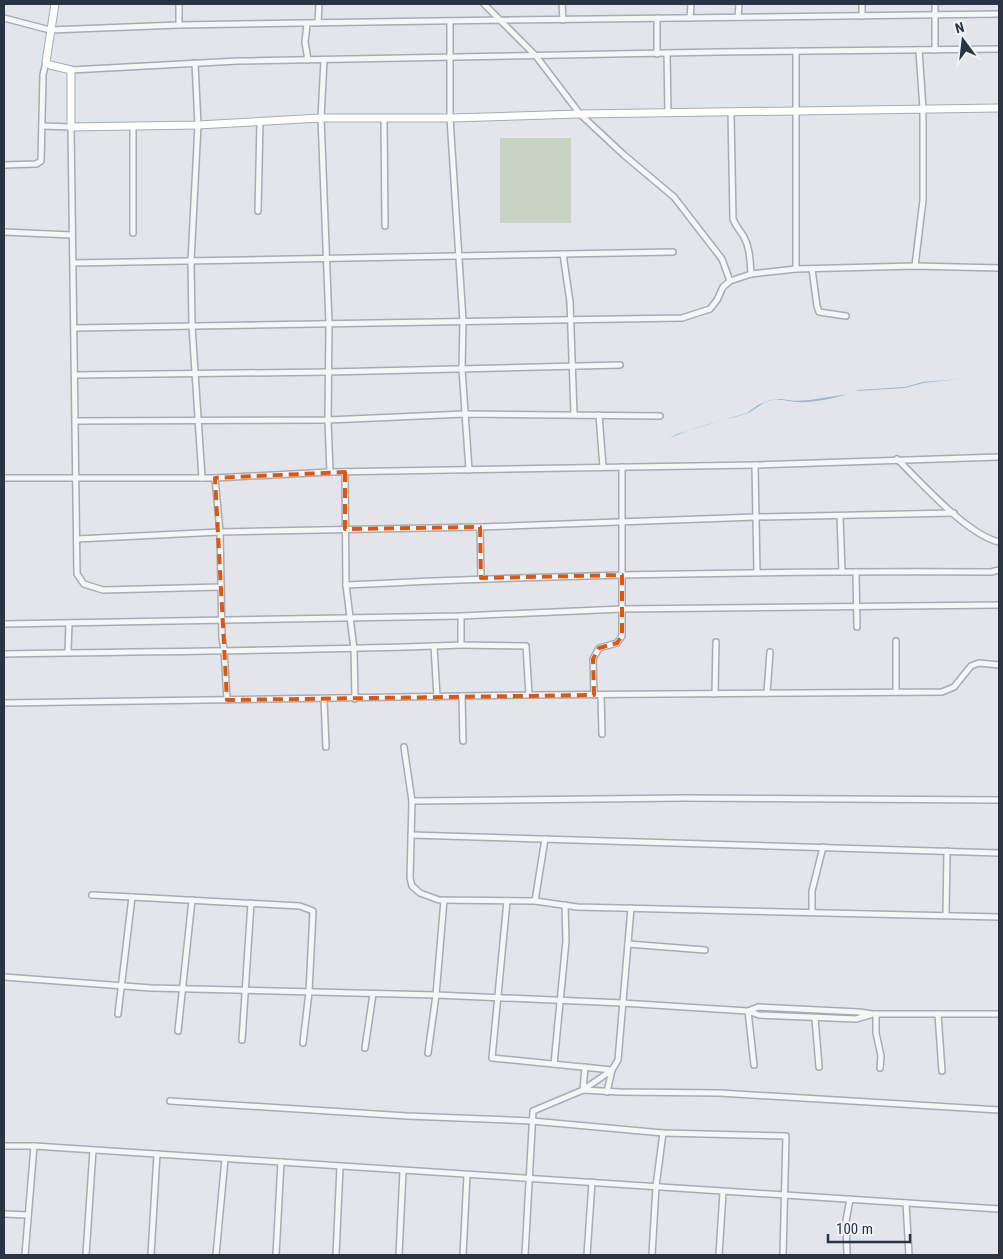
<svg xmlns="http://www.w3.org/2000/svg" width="1003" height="1259" viewBox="0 0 1003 1259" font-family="'Roboto Condensed',sans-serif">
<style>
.green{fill:#c8d4c3}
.water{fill:#9db5c9}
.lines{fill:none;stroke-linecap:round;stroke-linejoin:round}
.street-casing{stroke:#a7acb4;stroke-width:8}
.secondary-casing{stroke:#a7acb4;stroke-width:9}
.street{stroke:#f4f6f8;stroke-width:5}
.secondary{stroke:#fff;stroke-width:7}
.marked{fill:none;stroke:#de570f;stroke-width:4;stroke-dasharray:10 6;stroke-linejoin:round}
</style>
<rect width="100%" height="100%" fill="#e2e5ea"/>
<rect class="green" x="500" y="138" width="71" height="85"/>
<path class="water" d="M960,379L923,383L905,388L856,391C838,398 815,403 795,402C787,401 781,399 772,400C761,402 755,411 745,414C720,422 691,427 669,439L677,434L747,413L758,405L770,400L781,399L795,401L810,400L848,394L858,390L905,387L923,382Z"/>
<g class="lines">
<defs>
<g id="street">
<path d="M179,4V25"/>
<path d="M484,4L536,56L580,114L624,155L674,197L722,259L730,281"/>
<path d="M562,4L563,20"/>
<path d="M862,4V16"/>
<path d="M738,17L739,4"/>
<path d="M4,18L50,30L179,25L434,21L999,14"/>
<path d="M657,18V54"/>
<path d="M690,18L691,4"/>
<path d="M450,21V118L463,321L462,369L469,470"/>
<path d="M318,23L319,4"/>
<path d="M307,24L305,42L308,60"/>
<path d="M935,50V4"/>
<path d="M667,53L668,113"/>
<path d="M324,60L321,118L329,323L328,420L330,472"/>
<path d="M195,63L198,125L191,261L192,326L202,478"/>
<path d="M71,70L238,61L718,52L999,49"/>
<path d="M731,112L733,219C736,227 740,230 744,237C750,248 750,261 751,274"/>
<path d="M384,118L385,226"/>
<path d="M42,126L71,127L77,574L84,584L103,590L221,587"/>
<path d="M4,165L36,164L41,161L43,75L46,62"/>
<path d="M258,211L260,122"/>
<path d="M4,232L72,235"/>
<path d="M133,233V127"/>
<path d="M563,254L570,302L574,414"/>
<path d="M73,263L673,252"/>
<path d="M915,266L923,200V109L919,50"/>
<path d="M796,269V51"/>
<path d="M812,269L817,306L819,312L846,316"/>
<path d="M75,328L682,318L710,309L717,300L723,287L730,281L751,274L796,269L915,266L999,268"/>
<path d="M76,375L328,372L620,365"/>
<path d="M599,415L603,467"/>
<path d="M76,421L328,420L465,414L660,416"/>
<path d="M897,459C923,484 966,534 999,542"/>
<path d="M755,465L757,572"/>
<path d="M345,472L346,585L354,649L355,699"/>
<path d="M4,478H215L330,472L755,465L999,457"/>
<path d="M215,478L220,532L222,638L224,649L227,700"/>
<path d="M840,516L842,572"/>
<path d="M480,527L481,578"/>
<path d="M77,539L220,532L480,527L756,517L954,513"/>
<path d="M856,572L857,627"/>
<path d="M346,585C561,574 776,571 991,572L999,570"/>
<path d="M4,624L461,616L622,609L999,605"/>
<path d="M434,646L437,697"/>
<path d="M68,652L69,623"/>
<path d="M4,654C156,651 309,651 461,645V616"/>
<path d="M896,692V641"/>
<path d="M767,693L770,652"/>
<path d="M715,694L716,642"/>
<path d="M529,695L942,692L954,687L971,666L979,663L999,665"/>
<path d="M594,695L593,659L599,648L617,643L622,636V467"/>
<path d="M601,695L602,734"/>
<path d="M462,696L463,741"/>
<path d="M324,699L326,747"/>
<path d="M4,703L529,695L526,646L461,645"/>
<path d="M404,747L412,801L410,878L412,886L420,893L439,900L535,901L577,907L999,917"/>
<path d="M412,801L683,798L999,800"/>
<path d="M411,835L999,853"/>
<path d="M92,895L132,897"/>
<path d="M507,901L492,1058L612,1070L607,1092"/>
<path d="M535,901L545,839"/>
<path d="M812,912V891L823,847"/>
<path d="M946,915L947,851"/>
<path d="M628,944L705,950"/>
<path d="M4,977L151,988L436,995L622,1003L748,1011L758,1007L859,1012L872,1014H999"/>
<path d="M118,1014L132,897L300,906L313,911L309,992L303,1043"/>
<path d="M876,1014V1033L881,1056L880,1068"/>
<path d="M938,1014L942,1071"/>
<path d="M815,1018L819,1067"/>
<path d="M178,1031L192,900"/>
<path d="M242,1040L251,903"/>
<path d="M365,1048L373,994"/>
<path d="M428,1053L436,995L444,900"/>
<path d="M554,1064L566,941L565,905"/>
<path d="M754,1065L748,1011L759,1015L856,1019L870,1015"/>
<path d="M585,1067L583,1090L612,1070L618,1060L631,908"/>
<path d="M170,1101L407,1116L532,1121L663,1133L786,1136L783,1255"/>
<path d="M4,1146H34L999,1209"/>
<path d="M906,1203L909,1255"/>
<path d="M4,1214L28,1215"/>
<path d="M25,1255L34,1146"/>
<path d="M86,1255L93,1150"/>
<path d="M151,1255L157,1154"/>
<path d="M216,1255L225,1159"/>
<path d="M276,1255L281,1162"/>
<path d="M336,1255L340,1167"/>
<path d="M399,1255L403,1171"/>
<path d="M463,1255L467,1175"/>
<path d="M525,1255L533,1111L583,1090L620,1092L720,1093L999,1110"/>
<path d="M587,1255L592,1182"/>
<path d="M652,1255L656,1186L663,1133"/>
<path d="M719,1255L723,1192"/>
<path d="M847,1255L846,1221L850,1199"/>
</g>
<path id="secondary" d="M55,4L46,62L50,65L71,70V127L198,125L321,118H450L580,114L999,108"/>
</defs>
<use href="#street" class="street-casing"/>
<use href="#secondary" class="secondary-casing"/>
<use href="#street" class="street"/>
<use href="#secondary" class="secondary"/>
</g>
<path class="marked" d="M345,472V529L480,527L481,578L622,575V636L617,643L599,648L593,659L594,695L227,700L215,478Z"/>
<rect width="1003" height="1259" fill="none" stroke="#2a3442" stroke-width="10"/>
<g transform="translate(963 40) rotate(345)" stroke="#f1f4f7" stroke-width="4" paint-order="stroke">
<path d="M0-4L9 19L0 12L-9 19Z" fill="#2a3442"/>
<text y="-8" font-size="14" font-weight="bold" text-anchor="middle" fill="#2a3442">N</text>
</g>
<path d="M828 1234v8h82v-8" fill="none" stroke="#2a3442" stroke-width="2.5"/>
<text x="836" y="1234" font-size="15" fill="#2a3442" stroke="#f1f4f7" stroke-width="4" paint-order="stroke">100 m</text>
</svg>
